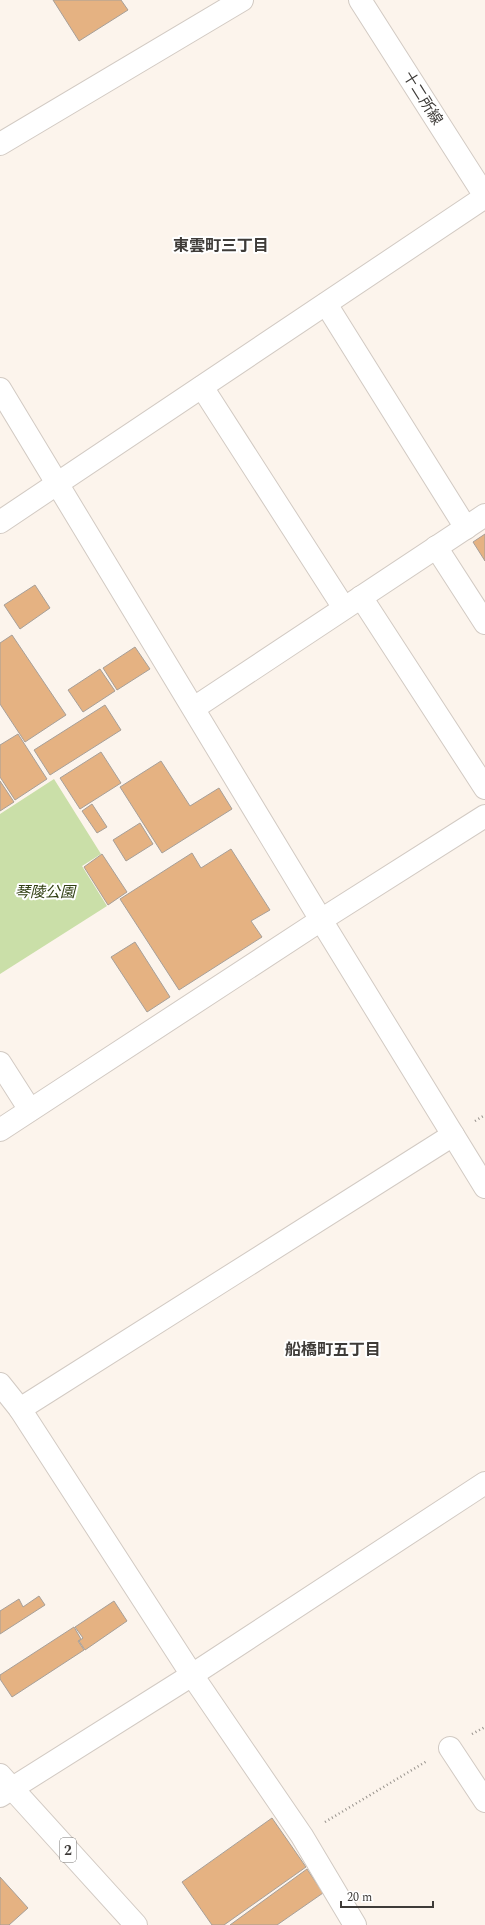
<svg xmlns="http://www.w3.org/2000/svg" width="485" height="1925" viewBox="0 0 485 1925" font-family="Spectral,'Noto Sans JP',serif">
<style>
.green{fill:#cadfa8}
.building{fill:#e5b282;stroke:#a79f98}
.lines{fill:none;stroke-linecap:round;stroke-linejoin:round}
.street-casing{stroke:#d2cac3;stroke-width:24}
.secondary-casing{stroke:#d2cac3;stroke-width:24}
.highway-casing{stroke:#d2cac3;stroke-width:24}
.path{stroke:#96918b;stroke-width:2.5;stroke-dasharray:1 3;stroke-linecap:butt}
.street{stroke:#fff;stroke-width:22}
.secondary{stroke:#fff;stroke-width:22}
.highway{stroke:#fff;stroke-width:22}
.labels{text-anchor:middle;stroke-width:4;stroke-linejoin:round;paint-order:stroke}
.shield{fill:#fff;stroke:#787674;stroke-width:1}
.shield-label{font-size:14px;font-weight:bold;fill:#3e3b38}
.street-label{font-size:15px;fill:#3e3b38;stroke:#fff}
.park-label{font-size:15px;font-style:italic;fill:#303f12;stroke:#fff}
.neighbourhood-label{font-size:16px;font-weight:bold;fill:#3e3b38;stroke:#fff}
</style>
<rect width="100%" height="100%" fill="#fcf4ec"/>
<path class="green" d="M54,779L101,854L82,866L107,906L0,974V814Z"/>
<g class="building">
<path d="M53,0H121L128,10L79,41Z"/>
<path d="M485,534V561L473,542Z"/>
<path d="M35,585L50,608L20,629L4,605Z"/>
<path d="M12,635L66,715L25,742L0,704V643Z"/>
<path d="M135,647L150,669L117,690L103,668Z"/>
<path d="M100,669L115,691L83,712L68,690Z"/>
<path d="M105,705L121,730L50,775L34,750Z"/>
<path d="M18,734L47,779L15,800L0,777V745Z"/>
<path d="M101,752L121,783L80,809L60,778Z"/>
<path d="M161,761L190,806L219,788L232,809L162,853L120,787Z"/>
<path d="M0,781L14,802L0,811Z"/>
<path d="M92,804L107,827L97,833L82,811Z"/>
<path d="M140,823L153,844L126,861L113,840Z"/>
<path d="M231,849L270,910L251,921L262,937L179,990L120,899L192,853L201,868Z"/>
<path d="M102,854L127,892L108,905L84,867Z"/>
<path d="M135,942L170,997L147,1012L111,957Z"/>
<path d="M39,1596L45,1605L0,1634V1611L19,1599L23,1607Z"/>
<path d="M114,1601L127,1621L85,1650L79,1641L83,1638L75,1627Z"/>
<path d="M74,1627L81,1639L78,1641L84,1650L12,1697L0,1679V1675Z"/>
<path d="M272,1818L306,1867L224,1925H212L182,1882Z"/>
<path d="M307,1869L323,1893L277,1925H230Z"/>
<path d="M0,1877L28,1908L9,1925H0Z"/>
</g>
<g class="lines">
<defs>
<g id="street">
<path d="M0,144L242,0"/>
<path d="M326,304L466,528"/>
<path d="M202,387L344,608"/>
<path d="M0,389L321,920L485,1187"/>
<path d="M0,522L485,197"/>
<path d="M436,547L485,623"/>
<path d="M361,597L485,788"/>
<path d="M194,708L485,515"/>
<path d="M0,1063L30,1110"/>
<path d="M0,1130L321,920L485,816"/>
<path d="M0,1384L20,1409L192,1675L302,1836L355,1925"/>
<path d="M20,1409L453,1135"/>
<path d="M450,1748L485,1801"/>
<path d="M0,1796L192,1675L485,1483"/>
</g>
<path id="secondary" d="M360,0L485,196"/>
<path id="highway" d="M0,1775L136,1925"/>
</defs>
<use href="#street" class="street-casing"/>
<use href="#secondary" class="secondary-casing"/>
<use href="#highway" class="highway-casing"/>
<g class="path">
<path d="M475,1121L485,1115"/>
<path d="M472,1734L485,1727"/>
<path d="M325,1822L427,1761"/>
</g>
<use href="#street" class="street"/>
<use href="#secondary" class="secondary"/>
<use href="#highway" class="highway"/>
</g>
<g class="labels">
<rect class="shield" x="60" y="1838" width="16" height="24" rx="3"/>
<g class="shield-label">
<text x="68" y="1855">2</text>
</g>
<g class="street-label">
<text transform="translate(423 98) rotate(58)" y="5">十二所線</text>
</g>
<g class="park-label">
<text x="45" y="897">琴陵公園</text>
</g>
<g class="neighbourhood-label">
<text x="221" y="251">東雲町三丁目</text>
<text x="333" y="1355">船橋町五丁目</text>
</g>
</g>
<path d="M341 1901v6h92v-6" fill="none" stroke="#3e3b38" stroke-width="2"/>
<text x="347" y="1901" font-size="12" fill="#3e3b38" stroke="#ffffff" stroke-width="3" paint-order="stroke">20 m</text>
</svg>
